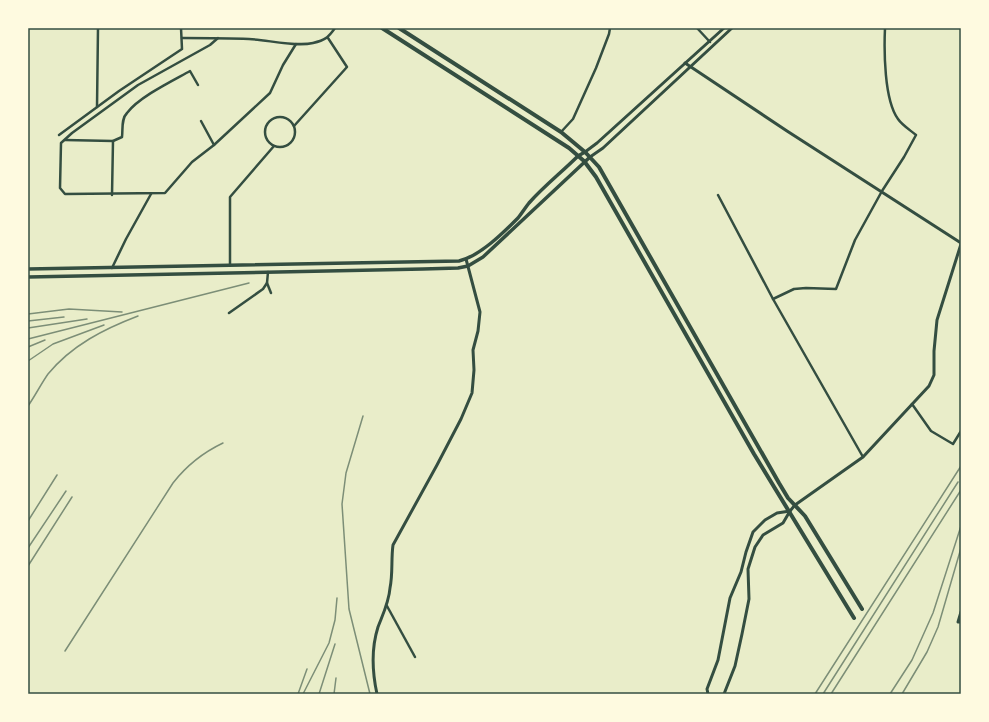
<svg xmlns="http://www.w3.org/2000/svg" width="989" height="722" viewBox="0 0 989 722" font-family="'Asap Condensed',sans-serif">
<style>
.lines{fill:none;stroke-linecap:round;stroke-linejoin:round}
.minor{stroke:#344e41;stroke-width:2.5}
.tertiary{stroke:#344e41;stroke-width:3}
.secondary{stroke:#344e41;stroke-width:3.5}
.primary{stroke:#344e41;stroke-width:4}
.rail{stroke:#7c8e77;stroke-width:1.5}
.neatline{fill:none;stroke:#344e41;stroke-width:1.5}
</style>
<rect width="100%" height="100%" fill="#e9edc9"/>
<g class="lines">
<g class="minor">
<path d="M697,28L710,42"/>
<path d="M182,38C204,38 227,38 249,39C268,40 296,47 313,43C325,40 328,38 335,28"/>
<path d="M218,38L210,45L138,85L72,133L61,143L60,188L65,194L165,193L192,162L214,145L270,93L283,65L296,44"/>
<path d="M97,107L98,28"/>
<circle cx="280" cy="132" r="15"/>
<path d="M201,121L214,145"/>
<path d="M294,126L347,67L328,38"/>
<path d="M561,132L573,119L596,68L609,34L610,28"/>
<path d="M59,135L119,91L182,49L181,28"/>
<path d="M65,140L113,141L122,137C123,129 121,119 127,113C139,97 172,81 190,71L198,85"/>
<path d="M112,195L113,141"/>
<path d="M718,195L773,299L863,457"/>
<path d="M230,265V197L274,146"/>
<path d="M112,268L126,239L151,194"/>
<path d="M267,283L271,293"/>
<path d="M773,299L794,289L806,288L836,289L855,240L882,191L904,157L916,135C910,130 902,125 898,119C884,100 884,50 885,28"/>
<path d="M229,313L263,289L267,283L268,272"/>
<path d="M912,404L931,431L953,444L961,431"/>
<path d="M387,606L415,657"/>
</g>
<g class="tertiary">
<path d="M685,63L787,131L961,243"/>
<path d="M585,152L597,143L724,28"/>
<path d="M590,157L603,148L732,28"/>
<path d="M961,612L958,622H961"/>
<path d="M377,694C372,671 371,649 378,627C383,614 389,602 390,588C393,574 391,559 393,545L437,465L461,419L472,393L474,370L473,350L478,331L480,312L466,259"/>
<path d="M708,694L707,689L718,660L730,598L741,572L746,552L753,532L765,520L777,513L790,511"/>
<path d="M724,694L735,666L742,634L749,599L748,569L755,547L763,535L783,523L790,511L795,505L863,457L929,386L934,375V351L937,320L961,244"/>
</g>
<g class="secondary">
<path d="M28,269L459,261C480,256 503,233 518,218C522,213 525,208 529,203C544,186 562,172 578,156L585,152"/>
<path d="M28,277L423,269L458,268L468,266L483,257L590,157"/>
</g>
<g class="primary">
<path d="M382,28L569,148L584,161L596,177L754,454L854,618"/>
<path d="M399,28L561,132L585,152L599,167L779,483L788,498L805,516L862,609"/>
</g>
<g class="rail">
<path d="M28,314L69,309L122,312"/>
<path d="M28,321L64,317"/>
<path d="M28,328L87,319"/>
<path d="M28,339L249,283"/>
<path d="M28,347L45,340"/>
<path d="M28,361L53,344L104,325"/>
<path d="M28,406C35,396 41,384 48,374C72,345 104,329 138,316"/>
<path d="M363,416L346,473L342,504L349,609L370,694"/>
<path d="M28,521L57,475"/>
<path d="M28,548L66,491"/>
<path d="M28,566L72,497"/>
<path d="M65,651L173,483C187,465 202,453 223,443"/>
<path d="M298,694L307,669"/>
<path d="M303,694L329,643L335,620L337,598"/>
<path d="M319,694L335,644"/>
<path d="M334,694L336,678"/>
<path d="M815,694L961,466"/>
<path d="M823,694L958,482"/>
<path d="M831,694L961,490"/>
<path d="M890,694L912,660L933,613L961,526"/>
<path d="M902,694L927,652L938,627L961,548"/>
</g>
</g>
<rect width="989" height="722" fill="none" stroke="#fefae0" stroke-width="58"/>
<rect x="29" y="29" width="931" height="664" class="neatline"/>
</svg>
